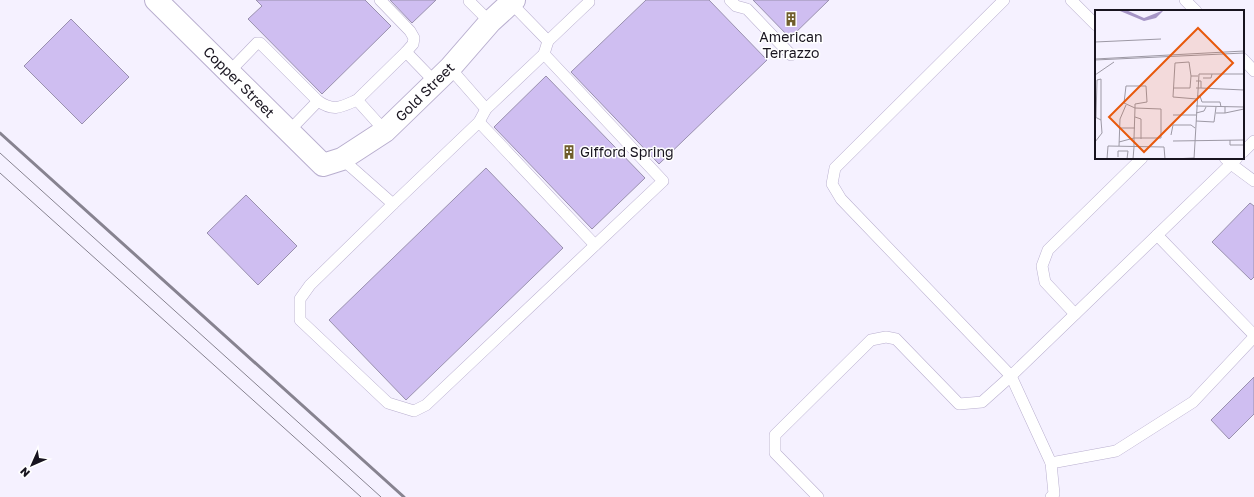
<svg xmlns="http://www.w3.org/2000/svg" width="1254" height="497" viewBox="0 0 1254 497" font-family="'Golos Text',sans-serif">
<style>
.building{fill:#cfbef1;stroke:#9990ae}
.lines{fill:none;stroke-linecap:round;stroke-linejoin:round}
.lane-casing{stroke:#b9afcf;stroke-width:12}
.street-casing{stroke:#b9afcf;stroke-width:24}
.lane{stroke:#fff;stroke-width:11}
.street{stroke:#fff;stroke-width:22}
.tram{stroke:#878390;stroke-width:1}
.rail{stroke:#878390;stroke-width:3}
.labels{text-anchor:middle;stroke-width:3;stroke-linejoin:round;paint-order:stroke}
.poi-label{font-size:14px;fill:#18141f;stroke:#fff}
.street-label{font-size:14px;fill:#18141f;stroke:#fff}
.inset-road{fill:none;stroke:#9d99a5;stroke-width:1}
.view{fill:#e8590c;fill-opacity:0.15;stroke:#e8590c;stroke-width:2}
.inset-edge{fill:none;stroke:#18141f;stroke-width:2}
</style>
<rect width="100%" height="100%" fill="#f5f1ff"/>
<g class="building">
<path d="M256,0H365L391,26L322,94L248,19L262,6Z"/>
<path d="M390,0H436L412,23Z"/>
<path d="M646,0H709L767,60L659,164L571,72Z"/>
<path d="M753,0H829L790,38Z"/>
<path d="M71,19L129,77L82,124L24,66Z"/>
<path d="M546,76L645,178L592,229L494,127Z"/>
<path d="M486,168L563,248L406,400L329,320Z"/>
<path d="M246,195L297,246L258,285L207,233Z"/>
<path d="M1250,203L1254,206V277L1251,280L1212,242Z"/>
<path d="M1254,377V414L1229,439L1211,420Z"/>
</g>
<g class="lines">
<defs>
<g id="lane">
<path d="M380,0L410,31L414,38L413,44L406,52"/>
<path d="M470,0L469,1L490,22"/>
<path d="M730,0L736,6L747,9L791,55"/>
<path d="M1004,0L835,168L832,184L841,199L1011,376L1051,463L1054,494L1051,497"/>
<path d="M1071,0L1096,25"/>
<path d="M1185,0L1196,11"/>
<path d="M548,41L589,2"/>
<path d="M1243,59L1254,71"/>
<path d="M450,68L486,109"/>
<path d="M229,72L257,43H260L318,101"/>
<path d="M479,122L486,109L544,54"/>
<path d="M289,131L318,101C334,112 341,107 357,100"/>
<path d="M385,131L357,100L406,52L435,82"/>
<path d="M1243,152L1254,141"/>
<path d="M1225,158L1231,164L1254,181"/>
<path d="M342,159L393,204L310,285L300,299V320L388,403L414,411L426,405L663,181L544,54L548,41L511,3"/>
<path d="M393,204L479,122L595,245"/>
<path d="M1157,235L1254,335"/>
<path d="M1075,314L1045,282L1042,266L1048,250L1142,158"/>
<path d="M1051,463L1116,451L1193,402L1254,337"/>
<path d="M818,497L775,453V435L871,340L886,337L896,339L959,404L982,402L1011,376L1237,158"/>
</g>
<path id="street" d="M156,0L323,165L342,159L385,131L450,68L490,22L514,0"/>
</defs>
<use href="#lane" class="lane-casing"/>
<use href="#street" class="street-casing"/>
<use href="#lane" class="lane"/>
<use href="#street" class="street"/>
<g class="tram">
<path d="M0,153L381,497"/>
<path d="M0,173L361,497"/>
</g>
<path class="rail" d="M0,133L404,497"/>
</g>
<defs>
<symbol id="building-bare" viewBox="-9 -9 18 18"><path d="M-4-6H4V6H1V3H-1V6H-4ZM-2.5-4.3h1.7v1.8h-1.7ZM.8-4.3h1.7v1.8H.8ZM-2.5-1h1.7V.8h-1.7ZM.8-1h1.7V.8H.8Z" fill="#6f5d2b" stroke="#fff" stroke-width="2.5" paint-order="stroke"/></symbol>
</defs>
<g fill-rule="evenodd">
<use href="#building-bare" x="781" y="9" width="20" height="20"/>
<use href="#building-bare" x="559" y="142" width="20" height="20"/>
</g>
<g class="labels">
<g class="poi-label">
<text x="791" y="42">American<tspan x="791" dy="16">Terrazzo</tspan></text>
<text x="580" y="157" text-anchor="start">Gifford Spring</text>
</g>
<g class="street-label">
<text transform="translate(239 82) rotate(45)" y="5">Copper Street</text>
<text transform="translate(425 92) rotate(-45)" y="5">Gold Street</text>
</g>
</g>
<g transform="translate(1095 10)">
<rect width="149" height="149" fill="#f5f1ff"/>
<path d="M0,0H31L49,8L69,0L61,8L49,11L25,1Z" fill="#a695c6"/>
<path class="inset-road" d="M0,32L66,29M0,49L149,41M0,50L149,43M0,65L19,52M108,68H116L117,64M79,78H95L96,66M101,78H106V71H101M106,78L149,80M102,86H105L107,92H125L126,97M102,89L78,87L80,53L94,52L96,66H103M101,96L149,97M101,103L109,101L111,97M121,103H130V97M130,103L149,99M78,105H101M1,107L2,70L6,69V110M40,107L46,109V129M101,111L119,112L121,97M26,118H40M76,125L78,115H96L100,118M135,130V135H149M78,131L149,130M0,132L7,123L6,110L0,107M24,132L39,128H66V99L40,98L29,93L31,76H51L52,92L40,94V98L39,128V137L38,149M24,136L25,109L31,95M23,147V141H33L32,149M12,149L13,136L69,137L70,149M77,149L99,148M99,149L104,64H149"/>
<path class="view" d="M103,18L138,53L49,142L14,107Z"/>
<rect width="149" height="149" class="inset-edge"/>
</g>
<g transform="translate(32 465) rotate(225)" stroke="#ffffff" stroke-width="3" paint-order="stroke">
<path d="M0-3L7 15L0 10L-7 15Z" fill="#18141f"/>
<text y="-6" font-size="11" font-weight="bold" text-anchor="middle" fill="#18141f">N</text>
</g>
</svg>
